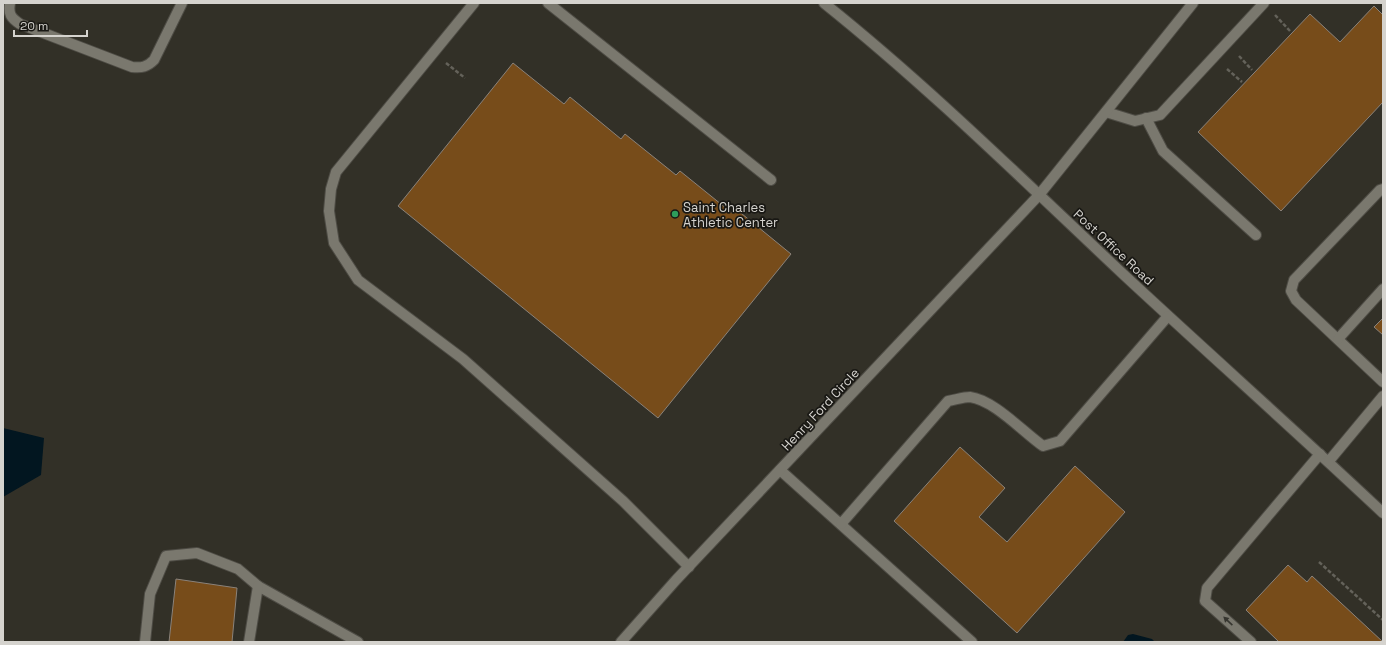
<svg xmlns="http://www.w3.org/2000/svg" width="1386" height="645" viewBox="0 0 1386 645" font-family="'Space Grotesk',sans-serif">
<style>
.water{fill:#021620}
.building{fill:#774c1a;stroke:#8a827a}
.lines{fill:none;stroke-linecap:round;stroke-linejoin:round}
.minor-casing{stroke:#4e4c45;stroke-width:12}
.path{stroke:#64625a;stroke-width:2.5;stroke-dasharray:4 2;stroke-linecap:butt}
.minor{stroke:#7a786e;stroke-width:10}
.oneway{fill:#36352f}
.leisure-dot{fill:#2e9e5b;stroke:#191814;stroke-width:1.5}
.labels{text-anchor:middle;stroke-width:3.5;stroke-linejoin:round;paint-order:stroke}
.poi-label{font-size:13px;fill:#d5d3ce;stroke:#191814;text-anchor:start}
.street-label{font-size:13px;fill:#d5d3ce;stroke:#191814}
</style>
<rect width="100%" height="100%" fill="#323027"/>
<g class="water">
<path d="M3,428L44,438L41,475L3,497Z"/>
<path d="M1133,634L1152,639L1155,642H1123L1128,635Z"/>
</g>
<g class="building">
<path d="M1374,6L1383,15V102L1281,211L1198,132L1310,14L1340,42Z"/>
<path d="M513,63L564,104L570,97L621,139L625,134L676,175L680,171L732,213L736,209L791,254L658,418L398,206Z"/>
<path d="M1383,318V335L1374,327Z"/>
<path d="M960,447L1005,488L979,517L1007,542L1075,466L1125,512L1017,633L894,521Z"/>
<path d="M1288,565L1307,582L1312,576L1383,642H1279L1246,610Z"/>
<path d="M176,579L237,588L232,642H169Z"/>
</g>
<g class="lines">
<defs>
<g id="minor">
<path d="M10,3C8,14 11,18 20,24L132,67C142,68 147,67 154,60L182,3"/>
<path d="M474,3L336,172L331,189L329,211L334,243L358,280L463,359L623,501L689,567"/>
<path d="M548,3L771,180"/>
<path d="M824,3C929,87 1025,182 1123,274C1209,354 1297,432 1383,513"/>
<path d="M1106,112L1135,121L1160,115L1264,3"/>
<path d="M1146,118L1163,151L1256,235"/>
<path d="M1383,189L1380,190L1294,280L1291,291L1296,300L1383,382"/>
<path d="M1338,339L1383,289"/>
<path d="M1329,461L1383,396"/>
<path d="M780,470L972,642"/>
<path d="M841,524L948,401C955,400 963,397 970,397C994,400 1023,432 1043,446L1060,441L1168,316"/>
<path d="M145,642L150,594L166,556L197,553L238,569L258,586L358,642"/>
<path d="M249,642L258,586"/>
<path d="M621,642L676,580L1039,195L1193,3"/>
<path d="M1251,642L1205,601L1207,588L1320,454"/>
</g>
</defs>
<use href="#minor" class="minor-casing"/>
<g class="path">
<path d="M1275,15L1290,31"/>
<path d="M1239,56L1252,70"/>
<path d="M446,63L465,78"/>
<path d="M1227,69L1242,82"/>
<path d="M1319,562L1383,620"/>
</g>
<use href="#minor" class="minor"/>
</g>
<defs><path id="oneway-solid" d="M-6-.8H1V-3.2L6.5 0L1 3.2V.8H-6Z"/></defs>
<use class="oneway" href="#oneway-solid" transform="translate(1228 621) rotate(-137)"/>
<circle class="leisure-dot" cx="675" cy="214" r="4"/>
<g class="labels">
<g class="poi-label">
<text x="683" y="212">Saint Charles<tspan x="683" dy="15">Athletic Center</tspan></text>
</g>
<g class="street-label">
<text transform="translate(1114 247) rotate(43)" y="5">Post Office Road</text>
<text transform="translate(820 409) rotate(-47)" y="5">Henry Ford Circle</text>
</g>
</g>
<rect width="1386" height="645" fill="none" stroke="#d5d3ce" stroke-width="8"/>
<path d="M14 30v6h73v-6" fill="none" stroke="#d5d3ce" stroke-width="2"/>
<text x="20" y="30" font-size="12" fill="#d5d3ce" stroke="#191814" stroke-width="3" paint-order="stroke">20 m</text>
</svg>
